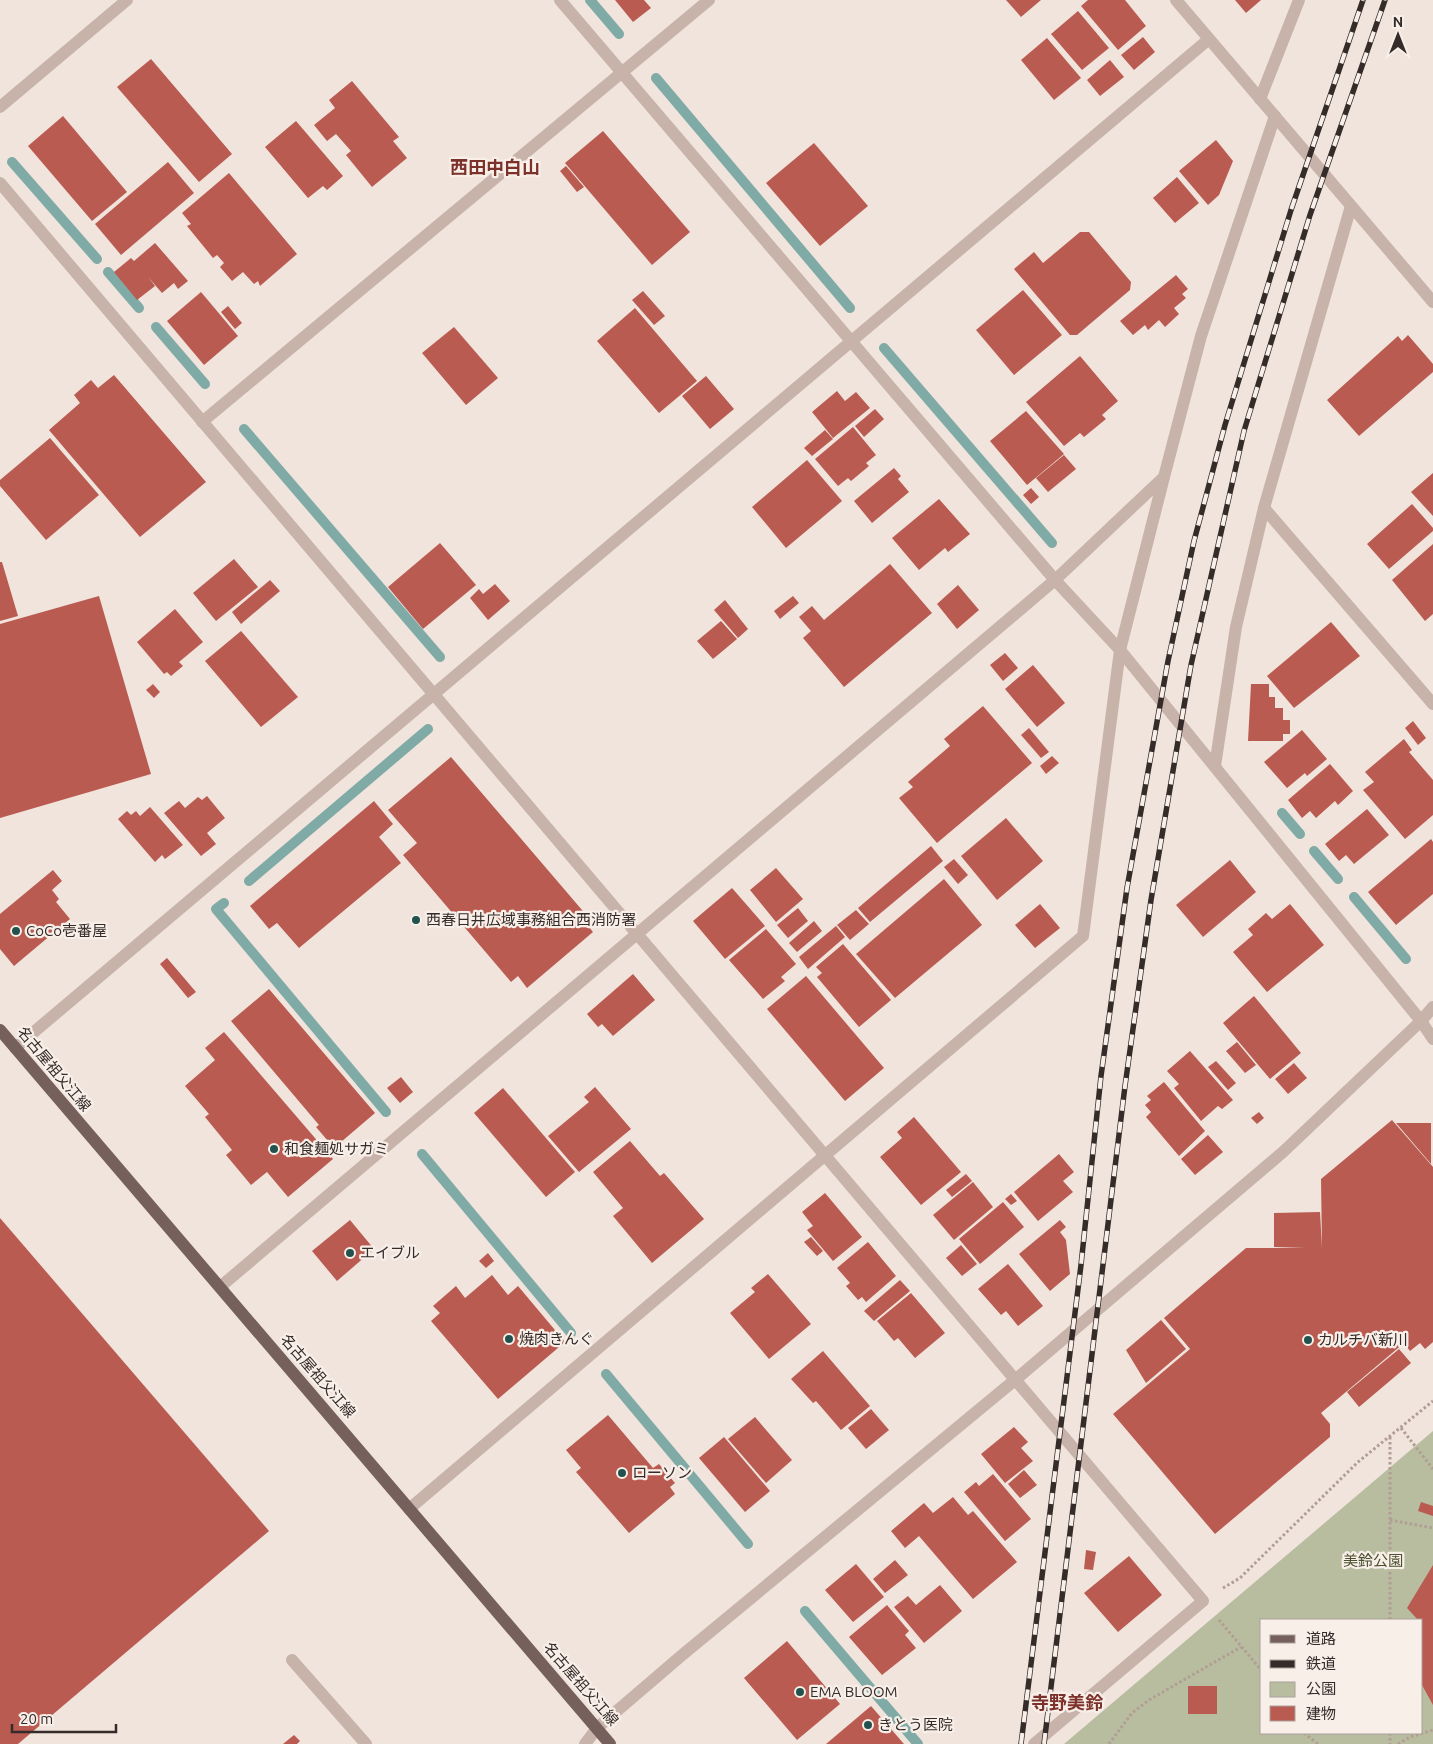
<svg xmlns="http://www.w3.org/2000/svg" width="1433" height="1744" viewBox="0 0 1433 1744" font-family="Ubuntu,'Noto Sans JP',sans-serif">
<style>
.green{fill:#b7bd9e;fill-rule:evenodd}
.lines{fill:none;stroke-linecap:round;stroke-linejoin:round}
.stream{stroke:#7faaa5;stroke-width:10}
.building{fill:#ba5b51}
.path{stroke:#b29d94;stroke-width:3;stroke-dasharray:2.5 2.5;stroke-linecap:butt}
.minor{stroke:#c7b3aa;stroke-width:12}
.major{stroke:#75605b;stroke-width:12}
.rail-casing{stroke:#352b29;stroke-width:5.5}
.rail{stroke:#f8efe9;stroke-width:4;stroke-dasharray:11;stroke-linecap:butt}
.poi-dot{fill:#23524e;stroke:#f8efe9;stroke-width:2}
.labels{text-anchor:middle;stroke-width:4.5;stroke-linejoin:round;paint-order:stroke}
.poi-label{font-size:15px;fill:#352b29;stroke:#f8efe9;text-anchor:start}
.street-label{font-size:15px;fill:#352b29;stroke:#f8efe9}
.park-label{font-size:15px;fill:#49512f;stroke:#f8efe9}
.quarter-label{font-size:18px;font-weight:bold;fill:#7c312a;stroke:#f8efe9}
</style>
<rect width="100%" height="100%" fill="#f0e4dd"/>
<path class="green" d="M1433,1431V1744H1064ZM1262,1620H1422V1733H1262Z"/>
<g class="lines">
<g class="stream">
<path d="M590,0L619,34"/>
<path d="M656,78L850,308"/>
<path d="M12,162L97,259"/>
<path d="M108,272L139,308"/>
<path d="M156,327L205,384"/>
<path d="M884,348L1052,543"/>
<path d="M244,429L440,657"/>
<path d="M1282,813L1300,834"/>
<path d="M1314,851L1338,879"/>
<path d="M249,881L428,729"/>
<path d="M1354,897L1406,959"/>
<path d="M224,903L216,909L386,1112"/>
<path d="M422,1154L571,1333"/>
<path d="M606,1374L748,1544"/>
<path d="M805,1611L918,1744"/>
</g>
</g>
<g class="building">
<path d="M615,0H644L651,8L633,22Z"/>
<path d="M1006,0H1041L1021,17Z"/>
<path d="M1088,0H1125L1146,26L1118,50L1081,6Z"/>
<path d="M1235,0H1261L1246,13Z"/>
<path d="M1078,11L1109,48L1082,70L1051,34Z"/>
<path d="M1143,37L1155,52L1134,70L1121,55Z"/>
<path d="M1047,38L1081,78L1054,100L1021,60Z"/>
<path d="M151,59L232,154L199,182L117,87Z"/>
<path d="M1110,60L1124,77L1100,96L1087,80Z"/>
<path d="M352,81L399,137L393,141L407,158L372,187L346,155L351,151L336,134L327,141L314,125L335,108L329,100Z"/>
<path d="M63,116L127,192L92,221L28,146Z"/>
<path d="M296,121L343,176L327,190L323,186L308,198L265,147Z"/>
<path d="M603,131L690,232L652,265L565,163Z"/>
<path d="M1216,140L1233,161L1219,195L1208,205L1179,171Z"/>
<path d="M814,143L868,206L820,246L766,183Z"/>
<path d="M168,162L194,193L121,255L95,224Z"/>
<path d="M566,166L584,187L577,192L560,171Z"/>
<path d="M229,173L297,254L260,286L258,281L254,284L243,272L232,281L220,267L224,263L217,255L213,258L187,226L191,224L182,213Z"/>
<path d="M1177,177L1199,203L1175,223L1153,198Z"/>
<path d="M1080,232H1089L1131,282L1130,290L1077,335H1070L1014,269L1034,252L1043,263Z"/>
<path d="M155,243L188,281L178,289L174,283L162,293L148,277L155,286L137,300L114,272L131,258L134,261Z"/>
<path d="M1176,275L1188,289L1182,294L1186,298L1174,308L1179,314L1165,327L1159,320L1148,330L1145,325L1133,335L1120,321Z"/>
<path d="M1023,290L1062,335L1014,375L976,330Z"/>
<path d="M643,291L665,316L654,325L632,300Z"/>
<path d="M201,292L238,336L204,365L167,321Z"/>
<path d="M228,306L242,323L235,329L221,312Z"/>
<path d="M635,308L697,381L659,413L597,341Z"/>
<path d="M454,327L498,378L466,405L422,353Z"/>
<path d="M1408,335L1433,364V372L1359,436L1327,400L1398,336L1402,341Z"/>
<path d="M1080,356L1118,401L1102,415L1106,419L1084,437L1080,433L1064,446L1026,402Z"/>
<path d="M114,375L206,482L140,537L49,430L80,403L74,395L91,380L98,388Z"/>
<path d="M706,376L734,409L710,429L682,396Z"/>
<path d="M837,391L845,401L856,392L870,408L833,438L812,412Z"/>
<path d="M875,409L884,419L864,437L855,426Z"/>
<path d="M1026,411L1064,454L1027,485L990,441Z"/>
<path d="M853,427L876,455L866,463L869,466L851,481L848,478L838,486L815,459Z"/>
<path d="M825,430L833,439L812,456L804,448Z"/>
<path d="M50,438L99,495L46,540L0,486V480Z"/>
<path d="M1064,455L1076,469L1048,492L1036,478Z"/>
<path d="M807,460L842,501L786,548L752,507Z"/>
<path d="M894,468L901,476L898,479L909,492L872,523L854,501Z"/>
<path d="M1433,473V516L1411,492Z"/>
<path d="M1031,488L1039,497L1031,504L1023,495Z"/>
<path d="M939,499L970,534L948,552L945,548L919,570L892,538Z"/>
<path d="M1412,504L1433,528V531L1389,569L1367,544Z"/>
<path d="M440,543L476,585L423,629L388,587Z"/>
<path d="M1433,544V614L1425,621L1392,580Z"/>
<path d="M234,559L258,587L216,621L193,593Z"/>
<path d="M0,562H2L18,616L0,621Z"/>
<path d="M890,564L932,613L844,687L803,638L811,631L799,617L812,606L824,620Z"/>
<path d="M270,580L280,591L241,624L232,612Z"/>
<path d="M495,584L510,601L488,620L470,598L479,589L483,594Z"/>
<path d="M958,585L979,610L957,629L937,604Z"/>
<path d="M99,596L151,774L0,818V624Z"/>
<path d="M793,596L799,603L780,619L774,611Z"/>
<path d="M725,600L748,629L738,638L714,610Z"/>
<path d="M175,609L203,642L179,662L183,666L171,676L167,672L164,674L137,642Z"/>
<path d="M721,621L737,639L713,659L697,641Z"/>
<path d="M1331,622L1360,656L1294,708L1267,676Z"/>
<path d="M241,631L298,697L261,727L205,661Z"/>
<path d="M1005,653L1018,668L1003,681L990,665Z"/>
<path d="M1033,665L1065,703L1037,727L1005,689Z"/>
<path d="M153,684L160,692L154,698L146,690Z"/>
<path d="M1251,684H1269V697H1275V708H1283V720H1290V734H1283V741H1248Z"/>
<path d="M983,706L1032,763L937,843L899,798L913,787L908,782L950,746L944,739Z"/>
<path d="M1413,721L1426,738L1418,745L1405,728Z"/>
<path d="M1029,728L1049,752L1041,758L1021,735Z"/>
<path d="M1302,730L1327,759L1307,776L1305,773L1287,788L1264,762Z"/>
<path d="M1404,739L1412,750L1409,752L1433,780V815L1405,839L1363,790L1374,782L1365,772Z"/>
<path d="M1052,756L1059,763L1046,774L1040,766Z"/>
<path d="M451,757L588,917L584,921L593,932L527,988L518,976L511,982L403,855L417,843L388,810Z"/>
<path d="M1330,764L1353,791L1338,805L1335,801L1316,818L1310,811L1302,818L1288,800Z"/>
<path d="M207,796L225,818L207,833L216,844L201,856L164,813L179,801L185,808L198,797L202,800Z"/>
<path d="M374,801L393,824L379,837L401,863L299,948L277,923L269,929L250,906Z"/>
<path d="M150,807L183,845L165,859L162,855L155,862L118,819L127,811L131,815L136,811L140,816Z"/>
<path d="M1367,809L1389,835L1354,864L1346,855L1339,861L1325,844Z"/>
<path d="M1006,818L1043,861L997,900L961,856Z"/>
<path d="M1431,839L1433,842V894L1396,925L1368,892Z"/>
<path d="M931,846L943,861L870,922L858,908Z"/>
<path d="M954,859L968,875L958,884L944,867Z"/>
<path d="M1230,860L1256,892L1203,937L1176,905Z"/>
<path d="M776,868L803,899L776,922L750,890Z"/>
<path d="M53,870L62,881L52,890L59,899L56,902L70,919L14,966L0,949V914Z"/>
<path d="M944,879L982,925L895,998L856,954Z"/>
<path d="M732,888L765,926L725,959L693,921Z"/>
<path d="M1040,904L1060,928L1035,948L1015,925Z"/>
<path d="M1290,904L1324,945L1267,992L1233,952L1253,935L1248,929L1266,913L1272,919Z"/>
<path d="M798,908L808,921L788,938L777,925Z"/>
<path d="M856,910L869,924L850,940L837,925Z"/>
<path d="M814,921L822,931L797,952L789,943Z"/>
<path d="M836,926L845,937L808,969L799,957Z"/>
<path d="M766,929L796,964L781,977L785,981L763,999L729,960Z"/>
<path d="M843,944L891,1000L859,1027L817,977L822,973L816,967Z"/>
<path d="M167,958L196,992L188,998L160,964Z"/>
<path d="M633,974L655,1000L613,1036L602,1024L598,1027L587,1014Z"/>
<path d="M806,976L884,1068L845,1101L767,1009Z"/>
<path d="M269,989L375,1113L334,1148L316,1127L319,1125L231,1021Z"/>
<path d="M1254,996L1301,1053L1270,1079L1223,1023Z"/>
<path d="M224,1032L333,1159L288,1197L267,1172L251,1185L226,1155L232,1150L205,1117L209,1114L185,1086L215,1060L205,1048Z"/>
<path d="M1237,1042L1256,1065L1245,1073L1226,1051Z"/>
<path d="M1190,1051L1233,1100L1222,1109L1218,1106L1201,1121L1174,1088L1179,1084L1167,1071Z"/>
<path d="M1216,1061L1236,1083L1228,1090L1208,1067Z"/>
<path d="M1294,1063L1307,1078L1288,1094L1275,1079Z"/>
<path d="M401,1077L413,1092L400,1103L387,1088Z"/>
<path d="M1164,1082L1205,1131L1179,1156L1146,1117L1151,1112L1145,1105L1151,1100L1147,1096Z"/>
<path d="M595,1087L631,1129L579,1172L548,1136L589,1102L584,1097Z"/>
<path d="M503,1088L575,1172L546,1197L474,1113Z"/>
<path d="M1259,1112L1264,1118L1257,1124L1251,1118Z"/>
<path d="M914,1117L961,1172L921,1205L880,1157L902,1138L897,1132Z"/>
<path d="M1392,1120L1433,1167V1342L1425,1349L1420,1343L1410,1351L1404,1343L1321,1413L1330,1424V1437L1215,1534L1113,1414L1190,1349L1164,1318L1246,1248H1305L1274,1247V1213L1320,1212L1322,1248L1321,1179Z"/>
<path d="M1396,1123H1431V1164Z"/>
<path d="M1208,1135L1223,1152L1195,1175L1181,1159Z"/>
<path d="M630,1141L660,1176L664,1173L704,1219L652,1263L613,1216L623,1208L593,1172Z"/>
<path d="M1059,1154L1074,1172L1063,1181L1073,1192L1038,1221L1014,1192Z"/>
<path d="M966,1174L972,1181L952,1197L946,1190Z"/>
<path d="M973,1182L993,1207L954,1240L933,1215Z"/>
<path d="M825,1193L862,1237L833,1261L807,1230L813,1226L802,1212Z"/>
<path d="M1011,1194L1017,1201L1011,1205L1005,1199Z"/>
<path d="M1003,1202L1024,1227L980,1264L959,1239Z"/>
<path d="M0,1218L269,1531L18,1744H0Z"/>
<path d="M350,1220L374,1249L337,1281L312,1251Z"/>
<path d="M1060,1220L1066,1227L1060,1232L1066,1240L1070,1274L1050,1291L1019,1254Z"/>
<path d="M811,1237L823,1251L817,1256L804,1242Z"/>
<path d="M868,1242L896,1276L866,1302L862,1297L858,1300L846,1286L850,1283L837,1268Z"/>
<path d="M961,1245L977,1264L962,1276L946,1258Z"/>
<path d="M488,1253L494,1261L486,1268L479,1261Z"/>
<path d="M1008,1264L1043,1306L1018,1326L1006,1311L1001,1315L978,1289Z"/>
<path d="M768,1274L811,1324L769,1359L730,1313L755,1292L751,1288Z"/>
<path d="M492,1275L508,1295L518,1286L565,1342L498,1399L431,1321L440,1313L433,1306L456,1286L465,1298Z"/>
<path d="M900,1280L910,1291L874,1321L864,1311Z"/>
<path d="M911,1293L945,1333L915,1358L898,1338L894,1341L877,1321Z"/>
<path d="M1161,1320L1186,1349L1146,1383L1126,1350Z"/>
<path d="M1399,1349L1411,1363L1359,1407L1347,1392Z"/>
<path d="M823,1351L870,1406L841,1430L816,1401L813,1403L791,1379Z"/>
<path d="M871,1409L889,1430L866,1449L848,1428Z"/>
<path d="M608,1415L653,1468L659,1464L675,1483L670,1487L675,1494L629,1533L576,1472L581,1468L566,1450Z"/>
<path d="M755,1417L792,1460L766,1483L728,1439Z"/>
<path d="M1014,1427L1028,1442L1021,1448L1033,1461L1005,1483L981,1454Z"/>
<path d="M724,1437L770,1491L745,1512L699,1458Z"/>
<path d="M1024,1470L1037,1485L1020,1498L1008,1484Z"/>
<path d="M993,1474L1031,1519L1005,1541L964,1492L976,1482L979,1486Z"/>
<path d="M953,1497L968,1515L973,1511L1017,1562L973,1599L919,1536L905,1548L891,1531L924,1503L933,1513Z"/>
<path d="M1421,1502L1433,1506V1516L1418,1511Z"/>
<path d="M1086,1550L1096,1552L1093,1570L1084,1569Z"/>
<path d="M1129,1556L1162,1595L1118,1632L1084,1593Z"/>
<path d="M895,1560L908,1575L885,1593L873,1579Z"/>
<path d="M856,1564L884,1597L853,1622L825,1590Z"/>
<path d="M1433,1565V1705L1422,1685V1620H1418L1407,1608Z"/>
<path d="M940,1585L962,1611L924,1643L894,1607L908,1596L916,1605Z"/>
<path d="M887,1605L909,1631L905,1635L916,1648L882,1675L849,1637Z"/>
<path d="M787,1641L840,1704L797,1740L744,1678Z"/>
<rect x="1188" y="1686" width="29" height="28"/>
<path d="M871,1706L904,1744H826Z"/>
<path d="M294,1735L300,1741L297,1744H283Z"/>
</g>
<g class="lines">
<g class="path">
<path d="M1401,1428L1433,1469"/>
<path d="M1390,1437V1620"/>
<path d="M1390,1520L1433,1528"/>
<path d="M1223,1588L1240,1578L1358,1462L1433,1401"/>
<path d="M1219,1620L1262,1671"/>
<path d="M1304,1733L1318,1744"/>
<path d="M1390,1733V1744"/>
<path d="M1109,1744L1132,1713L1149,1700L1241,1647"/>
<path d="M1398,1744L1410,1737L1433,1730"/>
</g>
<g class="minor">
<path d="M560,0L1055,580L1120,650L1421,1021L1433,1039"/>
<path d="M1176,0L1433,302"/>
<path d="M1260,99L1299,0"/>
<path d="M0,107L127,0"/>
<path d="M0,183L1203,1601L1034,1744"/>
<path d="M202,422L709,0"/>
<path d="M1264,508L1433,704"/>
<path d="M1215,766L1236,627L1264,508L1351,206"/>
<path d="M15,1048L1209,39"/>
<path d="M220,1287L1055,580L1164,477L1201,336L1275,116"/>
<path d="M409,1509L1083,936L1120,650L1164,477"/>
<path d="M292,1660L366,1744"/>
<path d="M585,1744L597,1728L681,1656L1015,1380L1283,1152L1421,1021L1433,1007"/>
</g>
<path class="major" d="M0,1030L610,1744"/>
<defs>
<g id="rail">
<path d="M1021,1744L1081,1265L1101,1076L1127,888L1168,661L1194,541L1225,425L1291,210L1363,0"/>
<path d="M1044,1744L1125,1086L1151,900L1191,665L1244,431L1310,215L1385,0"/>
</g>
</defs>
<use href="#rail" class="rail-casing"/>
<use href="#rail" class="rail"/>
</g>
<g class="poi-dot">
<circle cx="416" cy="920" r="5"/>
<circle cx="16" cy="931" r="5"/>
<circle cx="274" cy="1149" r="5"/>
<circle cx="350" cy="1253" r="5"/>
<circle cx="509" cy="1339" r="5"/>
<circle cx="1308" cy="1340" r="5"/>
<circle cx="622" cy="1473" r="5"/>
<circle cx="800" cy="1692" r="5"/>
<circle cx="868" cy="1725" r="5"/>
</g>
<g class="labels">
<g class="poi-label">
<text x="426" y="925">西春日井広域事務組合西消防署</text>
<text x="26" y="936">CoCo壱番屋</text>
<text x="284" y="1154">和食麺処サガミ</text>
<text x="360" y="1258">エイブル</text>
<text x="519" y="1344">焼肉きんぐ</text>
<text x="1318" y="1345">カルチバ新川</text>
<text x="632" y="1478">ローソン</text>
<text x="810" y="1697">EMA BLOOM</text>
<text x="878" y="1730">きとう医院</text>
</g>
<g class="street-label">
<text transform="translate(54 1069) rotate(50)" y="5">名古屋祖父江線</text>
<text transform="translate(318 1376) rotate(49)" y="5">名古屋祖父江線</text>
<text transform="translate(581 1684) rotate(49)" y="5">名古屋祖父江線</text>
</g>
<g class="park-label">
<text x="1373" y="1566">美鈴公園</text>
</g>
<g class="quarter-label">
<text x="495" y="174">西田中白山</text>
<text x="1067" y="1709">寺野美鈴</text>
</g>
</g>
<rect x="1260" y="1619" width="162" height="115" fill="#f8efe9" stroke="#aaa19c"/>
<rect x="1270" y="1635" width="25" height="8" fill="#75605b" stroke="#aaa19c"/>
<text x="1306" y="1644" font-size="15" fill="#352b29">道路</text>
<rect x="1270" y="1660" width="25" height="8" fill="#352b29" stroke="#aaa19c"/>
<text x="1306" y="1669" font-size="15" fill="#352b29">鉄道</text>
<rect x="1270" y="1682" width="25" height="15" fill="#b7bd9e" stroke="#aaa19c"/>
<text x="1306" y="1694" font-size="15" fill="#352b29">公園</text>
<rect x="1270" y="1706" width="25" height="15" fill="#ba5b51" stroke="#aaa19c"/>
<text x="1306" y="1719" font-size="15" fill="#352b29">建物</text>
<g transform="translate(1398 35)" stroke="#f8efe9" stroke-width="4" paint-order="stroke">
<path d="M0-4L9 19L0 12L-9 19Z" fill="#352b29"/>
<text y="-8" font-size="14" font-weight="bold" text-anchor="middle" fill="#352b29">N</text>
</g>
<path d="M12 1724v8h104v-8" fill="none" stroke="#352b29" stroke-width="2.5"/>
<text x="20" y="1724" font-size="15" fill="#352b29" stroke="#f8efe9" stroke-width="4" paint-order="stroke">20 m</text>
</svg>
